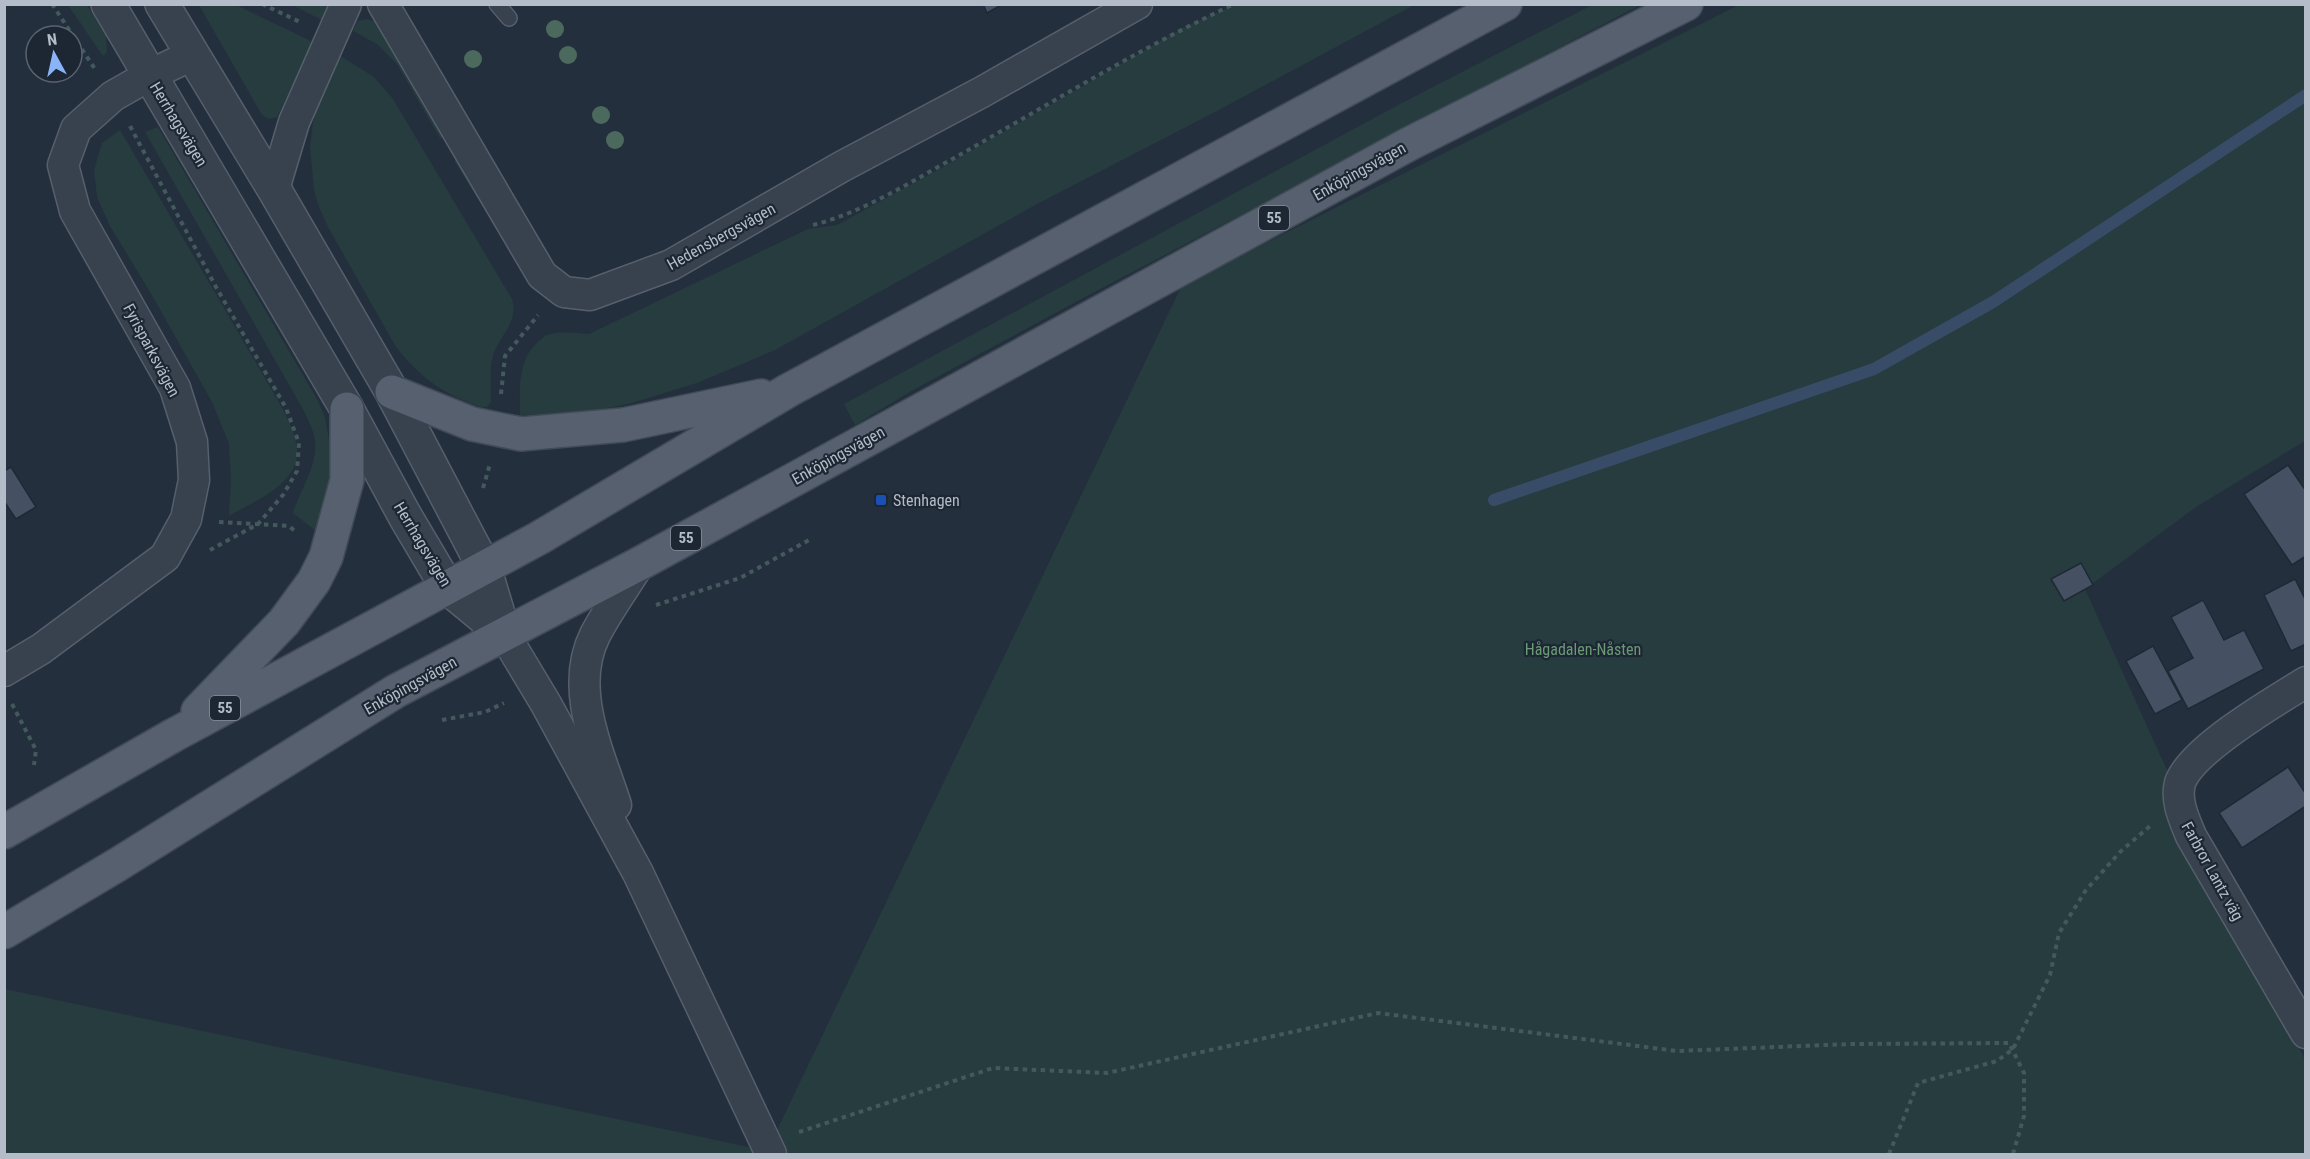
<svg xmlns="http://www.w3.org/2000/svg" width="2310" height="1159" viewBox="0 0 2310 1159" font-family="'Roboto Condensed',sans-serif">
<style>
.green{fill:#263c3f}
.lines{fill:none;stroke-linecap:round;stroke-linejoin:round}
.stream{stroke:#394c67;stroke-width:12}
.building{fill:#455162;stroke:#1f2835;stroke-width:1.5}
.service-casing{stroke:#565f6c;stroke-width:18}
.minor-casing{stroke:#565f6c;stroke-width:33}
.tertiary-casing{stroke:#565f6c;stroke-width:36}
.primary-casing{stroke:#414a57;stroke-width:36}
.path{stroke:#44595c;stroke-width:4;stroke-dasharray:4.5 4.5;stroke-linecap:butt}
.service{stroke:#38414e;stroke-width:15}
.minor{stroke:#38414e;stroke-width:30}
.tertiary{stroke:#38414e;stroke-width:33}
.primary{stroke:#56606e;stroke-width:33}
.tree{fill:#4b6a5d}
.transit-dot{fill:#1a4fb4;stroke:#1d2633;stroke-width:2}
.labels{text-anchor:middle;stroke-width:4.5;stroke-linejoin:round;paint-order:stroke}
.shield{fill:#1d2633;stroke:#878f9c;stroke-width:1.5}
.shield-label{font-size:15px;font-weight:bold;fill:#b4bcc9}
.street-label{font-size:16px;fill:#b4bcc9;stroke:#1d2633}
.poi-label{font-size:16px;fill:#b4bcc9;stroke:#1d2633;text-anchor:start}
.park-label{font-size:16px;fill:#6b9a76;stroke:#1d2633}
</style>
<rect width="100%" height="100%" fill="#242f3e"/>
<g class="green">
<path d="M68,5H87L106,36L107,52L103,56Z"/>
<path d="M199,5H236L313,42L277,117L269,119L262,115Z"/>
<path d="M292,5L327,4V5L322,20Z"/>
<path d="M1234,5H1414L1215,112L1039,203L775,350L697,383L632,403L579,414L520,415C520,391 517,362 536,344C539,341 543,337 547,335C560,331 576,333 589,334L808,229L837,225L936,171L1183,28Z"/>
<path d="M1592,5H1640L1085,297L913,390L855,425L844,404L1400,104Z"/>
<path d="M1739,5H2305V441L2196,507L2085,589L2161,757L2305,1060V1154H5V989L767,1151L1182,285Z"/>
<path d="M367,19L384,24L449,137L440,138L397,64L377,44L353,31L358,21Z"/>
<path d="M339,55L374,77L393,99L512,299C519,322 500,335 493,355C489,369 491,387 491,402L487,407C480,408 472,404 465,401C436,389 416,372 396,347L328,227L319,207L314,190L310,147L313,123L321,92Z"/>
<path d="M158,127L317,399L325,417L334,469L321,535L293,513C301,487 322,461 313,432C311,425 307,418 304,411L145,132Z"/>
<path d="M120,130L280,404C286,416 294,430 296,443C305,482 256,500 229,516L231,481L229,444L212,402L153,297L110,226L97,197L94,170L102,143Z"/>
<path d="M460,152L528,280L455,162V156Z"/>
</g>
<g class="lines">
<path class="stream" d="M1494,500L1874,369L1993,302L2306,95"/>
</g>
<g class="building">
<path d="M983,4H1003L987,13Z"/>
<path d="M2288,465L2306,491V556L2292,565L2244,494Z"/>
<path d="M11,467L36,507L16,519L4,501V471Z"/>
<path d="M2081,563L2093,585L2064,601L2051,579Z"/>
<path d="M2295,579L2306,601V644L2291,651L2264,595Z"/>
<path d="M2203,600L2224,640L2244,630L2264,669L2188,709L2168,671L2193,658L2171,617Z"/>
<path d="M2153,646L2182,700L2155,714L2126,661Z"/>
<path d="M2288,767L2306,794V806L2242,848L2219,813Z"/>
</g>
<g class="lines">
<defs>
<path id="service" d="M497,4L509,18"/>
<g id="minor">
<path d="M383,4L542,275L564,292L590,295L671,265L841,167L982,92L1137,4"/>
<path d="M274,189L294,122L346,4"/>
<path d="M504,634L546,704L638,873L771,1154"/>
<path d="M4,671L41,649L165,557L186,519L194,480L192,442L175,388L75,211L63,165L76,129L113,96L150,75L192,55"/>
<path d="M2306,682C2275,701 2191,750 2180,783C2175,801 2185,821 2191,836L2306,1033"/>
<path d="M616,805C599,752 568,689 595,635C608,610 625,587 639,564"/>
</g>
<g id="tertiary">
<path d="M108,4L347,409L405,516L447,587L504,634"/>
<path d="M162,4L274,189L392,392L484,567L504,634"/>
</g>
<g id="primary">
<path d="M392,392L472,424L521,434L623,425L761,396"/>
<path d="M198,711L284,622L314,581L326,557L347,480V409"/>
<path d="M4,832L174,735L539,538L789,390L1505,4"/>
<path d="M4,932L117,865L396,691L639,564L1409,144L1686,4"/>
</g>
</defs>
<use href="#service" class="service-casing"/>
<use href="#minor" class="minor-casing"/>
<use href="#tertiary" class="tertiary-casing"/>
<use href="#primary" class="primary-casing"/>
<g class="path">
<path d="M52,4L95,69"/>
<path d="M262,4L300,22"/>
<path d="M130,126L216,287L286,408L299,443L297,471L283,495L258,524L210,550"/>
<path d="M813,225C865,212 917,178 965,152C1054,101 1141,48 1234,4"/>
<path d="M501,394L505,356L538,315"/>
<path d="M483,488L490,464"/>
<path d="M219,522L289,526L296,532"/>
<path d="M656,605L740,578L809,540"/>
<path d="M12,704L36,750L34,765"/>
<path d="M442,720L485,712L504,703"/>
<path d="M799,1132L993,1068L1107,1073L1378,1013L1677,1051L1851,1044L2009,1043L2024,1073V1116L2013,1154"/>
<path d="M1889,1154L1918,1083L1997,1061L2013,1049L2050,975L2059,933L2086,890L2120,852L2150,826"/>
</g>
<use href="#service" class="service"/>
<use href="#minor" class="minor"/>
<use href="#tertiary" class="tertiary"/>
<use href="#primary" class="primary"/>
</g>
<g class="tree">
<circle cx="555" cy="29" r="9"/>
<circle cx="568" cy="55" r="9"/>
<circle cx="473" cy="59" r="9"/>
<circle cx="601" cy="115" r="9"/>
<circle cx="615" cy="140" r="9"/>
</g>
<rect class="transit-dot" x="875" y="494" width="12" height="12" rx="3"/>
<g class="labels">
<g class="shield">
<rect x="1259" y="206" width="30" height="24" rx="4.5"/>
<rect x="671" y="526" width="30" height="24" rx="4.5"/>
<rect x="210" y="696" width="30" height="24" rx="4.5"/>
</g>
<g class="shield-label">
<text x="1274" y="223">55</text>
<text x="686" y="543">55</text>
<text x="225" y="713">55</text>
</g>
<g class="street-label">
<text transform="translate(179 124) rotate(59)" y="6">Herrhagsvägen</text>
<text transform="translate(1359 171) rotate(-29)" y="6">Enköpingsvägen</text>
<text transform="translate(721 236) rotate(-29)" y="6">Hedensbergsvägen</text>
<text transform="translate(152 350) rotate(62)" y="6">Fyrisparksvägen</text>
<text transform="translate(838 455) rotate(-29)" y="6">Enköpingsvägen</text>
<text transform="translate(423 544) rotate(59)" y="6">Herrhagsvägen</text>
<text transform="translate(410 685) rotate(-29)" y="6">Enköpingsvägen</text>
<text transform="translate(2213 871) rotate(61)" y="6">Farbror Lantz väg</text>
</g>
<g class="poi-label">
<text x="893" y="506">Stenhagen</text>
</g>
<g class="park-label">
<text x="1583" y="655">Hågadalen-Nåsten</text>
</g>
</g>
<rect width="2310" height="1159" fill="none" stroke="#b4bcc9" stroke-width="12"/>
<g transform="translate(54 54) rotate(352)"><circle r="28" fill="#1d2633" stroke="#59626f" stroke-width="1.5"/>
<path d="M0-4.5L10 22L0 15L-10 22Z" fill="#8ab4f8"/>
<text y="-9" font-size="16" font-weight="bold" text-anchor="middle" fill="#b4bcc9">N</text>
</g>
</svg>
